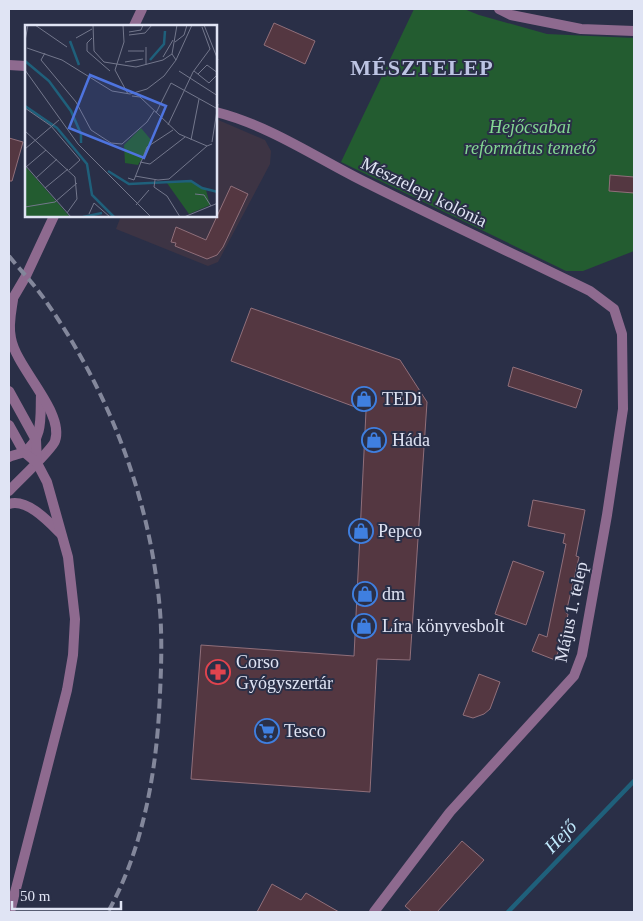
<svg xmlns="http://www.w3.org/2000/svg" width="643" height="921" viewBox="0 0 643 921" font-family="Georgia,serif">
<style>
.industrial{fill:#3d3444}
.green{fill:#235c30}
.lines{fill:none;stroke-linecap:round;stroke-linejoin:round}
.stream{stroke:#1f607b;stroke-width:4.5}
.building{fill:#543741;stroke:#906f7a}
.minor{stroke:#8e6a8f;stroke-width:10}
.tertiary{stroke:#8e6a8f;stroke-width:10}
.rail{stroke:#83879b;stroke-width:4;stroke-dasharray:10 5;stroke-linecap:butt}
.labels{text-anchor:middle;stroke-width:4;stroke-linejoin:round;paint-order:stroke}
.park-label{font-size:18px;font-style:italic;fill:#84d793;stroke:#2a2f47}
.street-label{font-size:18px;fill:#e0e4f4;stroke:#2a2f47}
.poi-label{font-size:18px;fill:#e0e4f4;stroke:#2a2f47;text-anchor:start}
.water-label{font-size:19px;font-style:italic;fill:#c2ebfe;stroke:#2a2f47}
.district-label{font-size:22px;font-weight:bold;letter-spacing:1px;fill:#bdc4e3;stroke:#2a2f47}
.inset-river{fill:none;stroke:#1f607b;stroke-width:2.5}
.inset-road{fill:none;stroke:#73778c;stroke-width:1}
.view{fill:#4e74df;fill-opacity:0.15;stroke:#4e74df;stroke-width:2.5}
.inset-edge{fill:none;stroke:#e0e4f4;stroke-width:2.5}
</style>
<rect width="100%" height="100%" fill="#2a2f47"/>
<path class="industrial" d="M216,119L265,140L271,151L270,164L218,262L208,266L116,229L121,216H216Z"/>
<path class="green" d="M414,9H464L479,15L547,34L634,38V251L583,271H566L341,162Z"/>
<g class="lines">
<path class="stream" d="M508,912L634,781"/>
</g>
<g class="building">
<path d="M274,23L315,41L305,64L264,45Z"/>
<path d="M9,138L23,142L12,181H9Z"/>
<path d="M610,175L634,177V193L609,191Z"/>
<path d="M231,186L248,194L223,247L217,255L207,259L175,246L176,243L171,242L176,227L206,240Z"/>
<path d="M251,308L400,360L427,402L410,660L377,659L370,792L191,779L201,645L354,656L366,411L231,361Z"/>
<path d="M513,367L582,390L576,408L508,386Z"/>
<path d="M533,500L585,510L576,556L579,557L566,613L568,614L563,639L555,660L532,651L539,634L547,637L566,544L563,543L565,534L528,526Z"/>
<path d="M513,561L544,572L526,625L495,614Z"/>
<path d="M479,674L500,682L490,709L484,714L473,718L463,715Z"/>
<path d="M462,841L484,860L437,912H412L405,906Z"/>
<path d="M272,884L301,900L306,893L339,912H257Z"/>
</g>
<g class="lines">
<g class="minor">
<path d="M499,9L511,15L581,29L634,31"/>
<path d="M134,26L142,9"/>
<path d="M9,65L26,66"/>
<path d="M216,112C271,126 318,159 367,183C441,220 516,255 590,291L614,309L622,334L623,409L607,515L582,655L574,676L450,812L374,912"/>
<path d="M9,305L26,276L54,216"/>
<path d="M9,457C13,455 20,454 24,452C44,439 40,415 41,395"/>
<path d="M9,491C18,481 52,450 55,441C65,412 16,368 11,338C8,326 11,313 13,300"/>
<path d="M9,504C27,498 49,522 61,534"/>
</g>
<g class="tertiary">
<path d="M9,391L36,440L37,463"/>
<path d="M9,425L24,452L37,463L47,482L68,557L75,619L73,655L67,690L10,912"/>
</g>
<path class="rail" d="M9,256C21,271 34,284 45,300C107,388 148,492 159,600C163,637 161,675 159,713C155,780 141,853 108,912"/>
</g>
<defs>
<symbol id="shop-ring" viewBox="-11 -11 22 22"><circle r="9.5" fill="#2a2f47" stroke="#3f7fe0" stroke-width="1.5"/><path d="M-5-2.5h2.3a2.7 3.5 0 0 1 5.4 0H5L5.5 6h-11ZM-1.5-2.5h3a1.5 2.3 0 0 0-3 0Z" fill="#3f7fe0"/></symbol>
<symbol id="pharmacy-ring" viewBox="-11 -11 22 22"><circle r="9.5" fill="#2a2f47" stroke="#e0444e" stroke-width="1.5"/><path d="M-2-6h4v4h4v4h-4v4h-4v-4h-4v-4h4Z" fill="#e0444e"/></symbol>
<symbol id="supermarket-ring" viewBox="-11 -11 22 22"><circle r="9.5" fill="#2a2f47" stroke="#3f7fe0" stroke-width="1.5"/><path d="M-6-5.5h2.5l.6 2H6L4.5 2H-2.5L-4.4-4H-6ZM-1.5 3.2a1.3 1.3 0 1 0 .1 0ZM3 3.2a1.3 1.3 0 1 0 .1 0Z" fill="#3f7fe0"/></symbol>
</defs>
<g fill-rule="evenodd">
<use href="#shop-ring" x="350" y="385" width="28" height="28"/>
<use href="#shop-ring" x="360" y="426" width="28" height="28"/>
<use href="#shop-ring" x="347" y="517" width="28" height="28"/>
<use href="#shop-ring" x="351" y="580" width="28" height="28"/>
<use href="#shop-ring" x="350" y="612" width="28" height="28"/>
<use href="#pharmacy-ring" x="204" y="658" width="28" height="28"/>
<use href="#supermarket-ring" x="253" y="717" width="28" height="28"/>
</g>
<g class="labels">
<g class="park-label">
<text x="530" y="133">Hejőcsabai<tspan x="530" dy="21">református temető</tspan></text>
</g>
<g class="street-label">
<text transform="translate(424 192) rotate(26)" y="6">Mésztelepi kolónia</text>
<text transform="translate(571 612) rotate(-78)" y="6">Május 1. telep</text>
</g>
<g class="poi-label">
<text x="382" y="405">TEDi</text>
<text x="392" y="446">Háda</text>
<text x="378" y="537">Pepco</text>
<text x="382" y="600">dm</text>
<text x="382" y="632">Líra könyvesbolt</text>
<text x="236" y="668">Corso<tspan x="236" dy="21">Gyógyszertár</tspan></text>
<text x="284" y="737">Tesco</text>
</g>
<g class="water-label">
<text transform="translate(560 836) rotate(-46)" y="7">Hejő</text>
</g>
<g class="district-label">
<text x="422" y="75">MÉSZTELEP</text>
</g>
</g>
<g transform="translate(25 25)">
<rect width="192" height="192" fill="#2a2f47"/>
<path d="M116,103L127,116L113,140L100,138L99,120ZM0,141L45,192H0ZM166,156L181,165L185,180L164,189L142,158Z" fill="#235c30"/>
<path class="inset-river" d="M45,16L54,40M125,35L139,19L140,6M0,36L24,56L46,86L56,109V118M0,81L32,103L62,139L67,170L89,192M83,146L104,159L166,156L177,163L193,167M58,192L77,188"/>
<path class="inset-road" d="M10,0L42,22M68,0L69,26L79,37L111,42L138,35L147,29M98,0L99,17L90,45L103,69M179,0L193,35M104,7L116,5L118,0M104,10L120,8L127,0M51,13L67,4M67,13L62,18V26L85,46M0,16L3,0M150,17L159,10L162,0M2,23L37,35L87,66L105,69L122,64L139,51L151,35L167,0M103,26H119M20,28L16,35L51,77L66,105L86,118L97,119L122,97L129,86M138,32L148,15M151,35L147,29L152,0M100,37L118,34M121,40V22M0,45L53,119L126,192M154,46L193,71M169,46L184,58L193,49M173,49L182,40L193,48M107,71L115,72L154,109L182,121L187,119M0,83L26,101L55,135L44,145M131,88L146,58L191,83M143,100L168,47L185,24L177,2M0,106L50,152L52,174L42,188M166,115L174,74M187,117L193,79M0,124L34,95M115,137L125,139L160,112M0,140L46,192M1,142L21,125M110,151L133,155L144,154L182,121M11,153L32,134M103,153L109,155L122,122L148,105M130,155L129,162L142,171L155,192M20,163L43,144M170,169L179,170L186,181M111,180L124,165M0,182L30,177L52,158M64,189L69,178L85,192M159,192L193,178"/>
<path class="view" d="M65,50L141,81L119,133L44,103Z"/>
<rect width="192" height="192" class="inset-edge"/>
</g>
<rect width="643" height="921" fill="none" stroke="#e0e4f4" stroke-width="20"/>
<path d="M12 901v8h109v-8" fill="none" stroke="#e0e4f4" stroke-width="2.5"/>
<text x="20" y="901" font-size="15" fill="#e0e4f4" stroke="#2a2f47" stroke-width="4" paint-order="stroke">50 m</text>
</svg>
